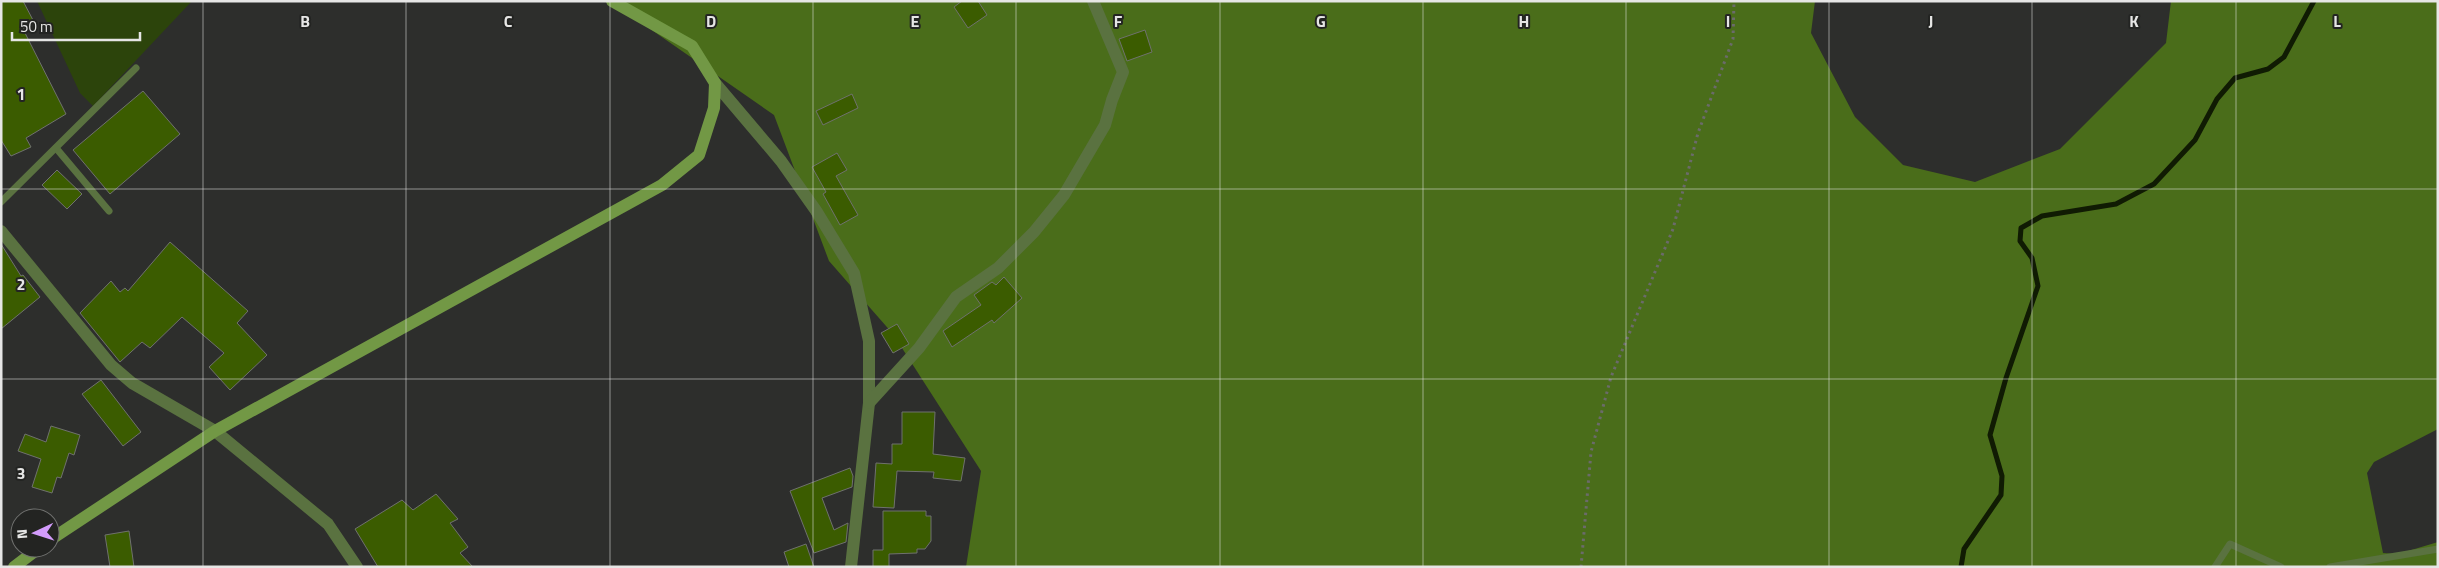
<svg xmlns="http://www.w3.org/2000/svg" width="2439" height="568" viewBox="0 0 2439 568" font-family="'Titillium Web',sans-serif">
<style>
.green{fill:#2c440b}
.forest{fill:#4a6d1a}
.lines{fill:none;stroke-linecap:round;stroke-linejoin:round}
.stream{stroke:#101b03;stroke-width:5}
.building{fill:#3b5c00;stroke:#6f716e}
.path{stroke:#6b6b6a;stroke-width:3;stroke-dasharray:2.5 4;stroke-linecap:butt}
.lane{stroke:#5a7240;stroke-width:7}
.street{stroke:#5a7240;stroke-width:12}
.secondary{stroke:#729845;stroke-width:12}
.grid{fill:none;stroke:#e6e6e5;stroke-width:1;stroke-opacity:0.55}
.grid-label{font-size:16px;text-anchor:middle;font-weight:bold;fill:#e6e6e5;stroke:#232422;stroke-width:4;stroke-linejoin:round;paint-order:stroke}
</style>
<rect width="100%" height="100%" fill="#2d2e2c"/>
<path class="green" d="M37,1H192L93,106L80,93Z"/>
<path class="forest" d="M610,1H1815L1811,33L1855,117L1903,165L1975,182L2060,149L2166,43L2171,1H2438V429L2374,462L2367,473L2383,553L2398,554L2438,542V567H966L981,471L893,334L829,261L774,115Z"/>
<g class="lines">
<path class="stream" d="M1961,567L1964,549L2001,495L2002,476L1990,435L2006,378L2038,286L2032,258L2020,241L2021,228L2042,216L2116,204L2154,184L2195,140L2217,99L2235,78L2268,69L2284,57L2314,1"/>
</g>
<g class="building">
<path d="M1,1H23L34,22L23,29L66,114L26,138L31,147L11,156L1,140Z"/>
<path d="M962,1H978L987,15L968,28L954,7Z"/>
<path d="M1145,30L1152,52L1127,61L1119,39Z"/>
<path d="M143,91L180,134L110,194L73,150Z"/>
<path d="M852,94L858,108L823,125L816,111Z"/>
<path d="M837,153L847,170L836,176L858,215L840,225L823,194L826,192L812,167Z"/>
<path d="M57,170L82,194L67,209L42,185Z"/>
<path d="M170,242L248,311L237,323L267,355L230,390L209,367L224,353L182,317L150,348L142,342L120,362L80,313L111,281L120,292L125,288L128,291Z"/>
<path d="M1,244L21,276L23,275L40,297L1,329Z"/>
<path d="M1004,277L1022,298L994,323L992,320L952,347L943,331L981,305L974,295L992,282L996,285Z"/>
<path d="M897,324L909,344L893,353L881,333Z"/>
<path d="M101,380L141,432L123,446L82,394Z"/>
<path d="M902,412H935L933,454L965,458L961,481L933,478L934,472L897,471L894,508L873,507L876,463L892,464V444H902Z"/>
<path d="M51,426L80,435L74,455L69,453L61,478L57,477L52,493L32,487L41,459L18,451L25,434L46,442Z"/>
<path d="M850,468L853,476L852,487L822,498L834,530L848,523L846,542L814,553L790,491Z"/>
<path d="M436,494L458,519L450,523L468,547L460,553L473,567H378L355,529L402,500L413,510Z"/>
<path d="M883,511H926V516H931V541L925,549H917V553L889,554V567H873V550H883Z"/>
<path d="M129,531L134,567H110L105,535Z"/>
<path d="M806,544L814,567H789L784,552Z"/>
</g>
<g class="lines">
<path class="path" d="M1581,567L1591,452L1611,377L1673,229L1698,133L1733,39L1734,1"/>
<g class="lane">
<path d="M56,148L109,211"/>
<path d="M1,202L136,68"/>
<path d="M2215,567L2230,544L2281,567"/>
<path d="M2330,567L2438,549"/>
</g>
<g class="street">
<path d="M715,83L781,161L817,212L854,273L869,341V403L851,567"/>
<path d="M1,231L111,365L132,383L215,431L328,524L357,567"/>
<path d="M869,403L919,348L956,297L998,268L1034,232L1064,195L1105,125L1112,100L1123,72L1093,1"/>
</g>
<g class="secondary">
<path d="M50,540L215,431L662,185L699,155L714,108L715,83L692,46L612,1"/>
<path d="M14,567L39,548"/>
</g>
</g>
<path class="grid" d="M203,1V567M406,1V567M610,1V567M813,1V567M1016,1V567M1220,1V567M1423,1V567M1626,1V567M1829,1V567M2032,1V567M2236,1V567M1,189H2438M1,379H2438"/>
<g class="grid-label">
<text x="305" y="27">B</text>
<text x="508" y="27">C</text>
<text x="711" y="27">D</text>
<text x="915" y="27">E</text>
<text x="1118" y="27">F</text>
<text x="1321" y="27">G</text>
<text x="1524" y="27">H</text>
<text x="1728" y="27">I</text>
<text x="1931" y="27">J</text>
<text x="2134" y="27">K</text>
<text x="2337" y="27">L</text>
<text x="21" y="100">1</text>
<text x="21" y="290">2</text>
<text x="21" y="479">3</text>
</g>
<rect width="2439" height="568" fill="none" stroke="#e6e6e5" stroke-width="5"/>
<g transform="translate(35 533) rotate(266)"><circle r="24" fill="#232422" stroke="#717270"/>
<path d="M0-4L9 19L0 12L-9 19Z" fill="#d39cfc"/>
<text y="-8" font-size="14" font-weight="bold" text-anchor="middle" fill="#e6e6e5">N</text>
</g>
<path d="M12 32v8h128v-8" fill="none" stroke="#e6e6e5" stroke-width="2.5"/>
<text x="20" y="32" font-size="15" fill="#e6e6e5" stroke="#232422" stroke-width="4" paint-order="stroke">50 m</text>
</svg>
